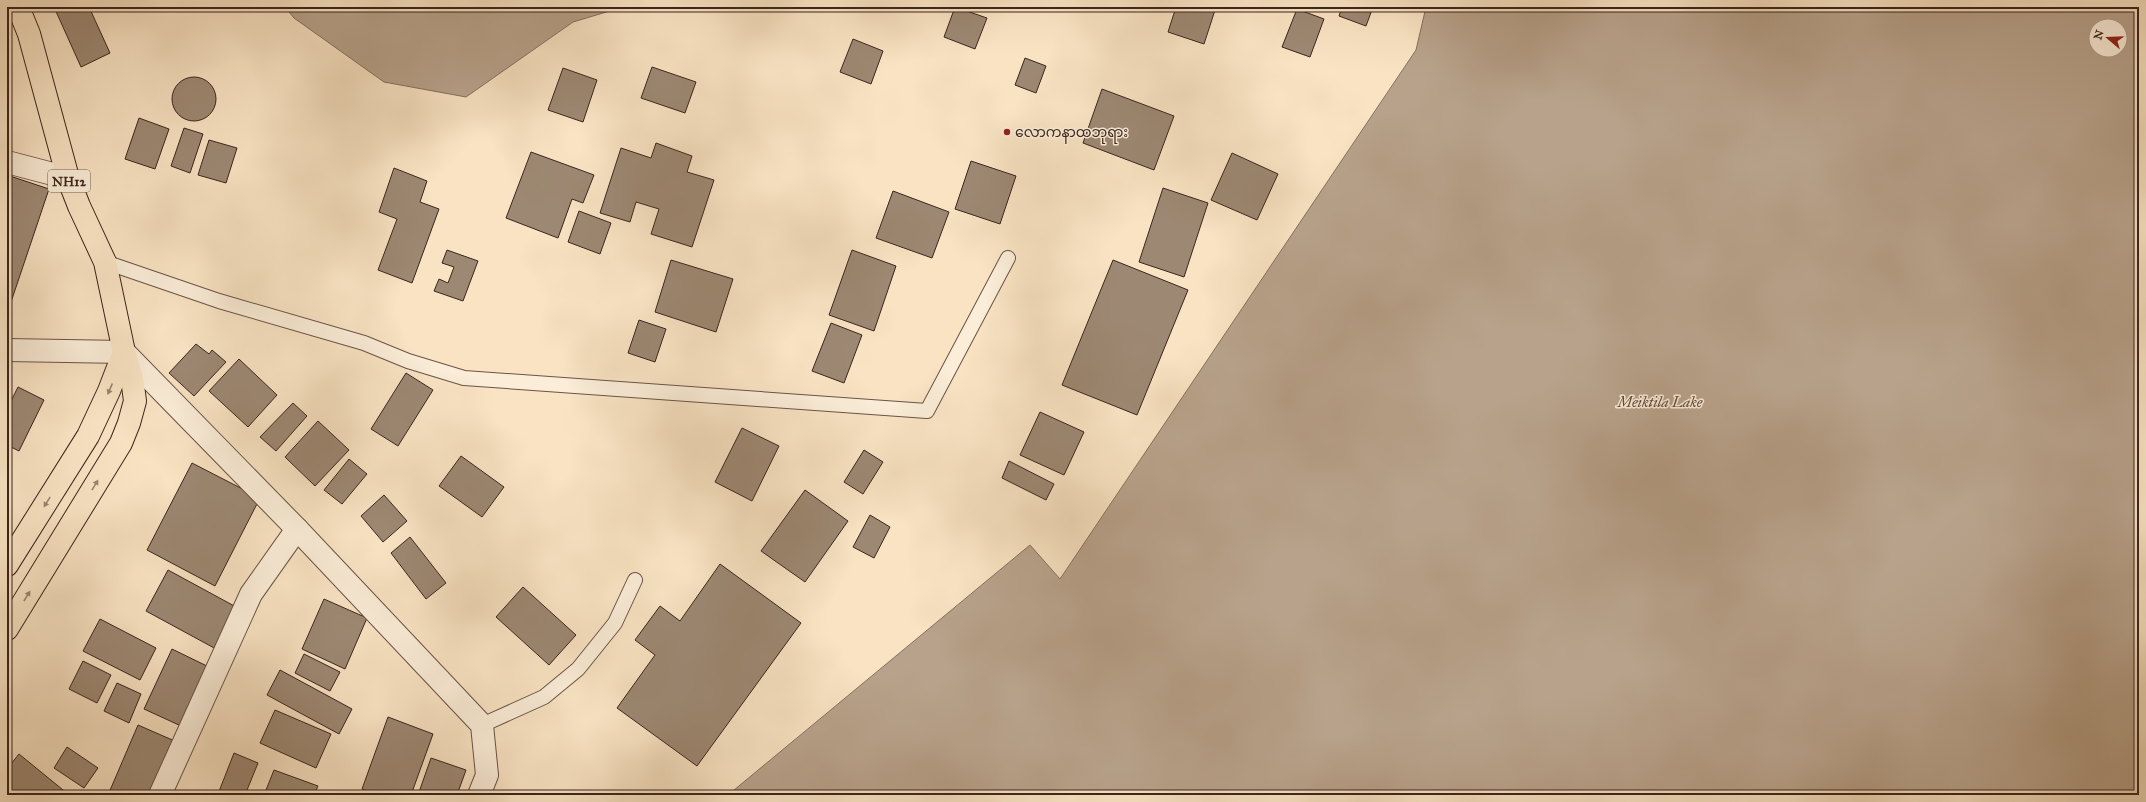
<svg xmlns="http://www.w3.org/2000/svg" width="2146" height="802" viewBox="0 0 2146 802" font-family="'IM FELL Great Primer','Noto Sans Myanmar',serif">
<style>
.water{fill:#b8a28b;stroke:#86705f;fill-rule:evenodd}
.building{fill:#9d8873;stroke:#3a251d}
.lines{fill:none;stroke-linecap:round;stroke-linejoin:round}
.lane-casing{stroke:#6a5446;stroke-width:16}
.street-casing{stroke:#6a5446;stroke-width:24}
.highway-casing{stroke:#3a251d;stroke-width:24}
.lane{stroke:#fbedd8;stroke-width:14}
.street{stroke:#fbedd8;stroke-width:22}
.highway{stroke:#f9e3c3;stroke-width:22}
.oneway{fill:#9a8470}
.poi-dot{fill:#8f2418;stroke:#fbedd8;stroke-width:1.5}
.labels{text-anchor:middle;stroke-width:3;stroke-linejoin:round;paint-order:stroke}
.shield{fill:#fbedd8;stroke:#746155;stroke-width:1}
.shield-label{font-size:13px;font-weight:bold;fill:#3a251d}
.poi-label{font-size:14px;fill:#3a251d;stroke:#fbedd8;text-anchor:start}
.water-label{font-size:15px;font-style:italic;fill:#604a3e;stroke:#fbedd8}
</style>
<rect width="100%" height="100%" fill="#f9e3c3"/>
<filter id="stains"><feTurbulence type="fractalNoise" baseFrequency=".005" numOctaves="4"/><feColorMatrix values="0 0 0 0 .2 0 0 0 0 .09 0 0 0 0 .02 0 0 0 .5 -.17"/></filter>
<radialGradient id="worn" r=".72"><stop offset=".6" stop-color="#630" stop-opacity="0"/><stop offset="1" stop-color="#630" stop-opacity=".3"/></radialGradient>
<g class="water">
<path d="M285,7H623L573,22L466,97L384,82L294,18Z"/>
<path d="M1426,7H2139V795H728L1030,545L1060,579L1416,50ZM2096,26H2120V50H2096Z"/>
</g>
<g class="building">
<path d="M54,7H89L110,53L81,67Z"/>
<path d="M955,7L987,18L975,49L944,37Z"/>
<path d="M1176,7H1216L1204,44L1168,32Z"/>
<path d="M1342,7H1373L1366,26L1339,16Z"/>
<path d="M1297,9L1324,19L1310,57L1282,47Z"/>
<path d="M853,39L883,51L871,84L840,72Z"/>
<path d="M1025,58L1046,66L1036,93L1015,85Z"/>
<path d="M652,67L696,82L685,113L641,98Z"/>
<path d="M563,68L597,80L583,122L548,110Z"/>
<circle cx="194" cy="99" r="22"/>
<path d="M1102,89L1174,116L1154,170L1083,143Z"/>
<path d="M139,118L169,129L155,169L125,159Z"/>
<path d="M184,128L203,134L190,173L171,166Z"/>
<path d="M209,140L237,148L226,183L198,175Z"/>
<path d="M656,143L692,156L687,172L714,180L692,247L651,234L659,209L636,202L630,222L600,213L621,148L651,158Z"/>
<path d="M531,152L594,175L583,203L572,199L558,238L506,218Z"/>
<path d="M1232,153L1278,174L1257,220L1211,200Z"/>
<path d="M971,161L1016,176L1000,224L955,209Z"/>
<path d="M394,168L427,181L420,202L439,209L412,283L378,270L397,219L379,212Z"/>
<path d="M7,175L49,189L9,308H7Z"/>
<path d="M1163,188L1208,203L1184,277L1139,262Z"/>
<path d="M893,191L949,212L932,258L876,238Z"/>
<path d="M579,211L611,223L600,254L568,242Z"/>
<path d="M447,250L478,261L463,301L434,291L439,279L448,283L454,267L442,263Z"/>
<path d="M852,250L896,266L874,331L829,315Z"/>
<path d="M671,260L733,279L716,332L655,312Z"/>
<path d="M1113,260L1188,290L1137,415L1062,385Z"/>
<path d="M639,320L666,329L655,362L628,353Z"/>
<path d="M831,323L862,335L844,383L812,371Z"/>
<path d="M196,344L209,354L212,350L226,362L194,396L169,373Z"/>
<path d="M239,359L277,395L248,427L209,391Z"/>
<path d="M406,373L433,390L398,446L371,429Z"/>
<path d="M18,387L44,400L19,451L7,445V409Z"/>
<path d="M293,403L307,416L276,451L260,437Z"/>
<path d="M1040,412L1084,432L1064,475L1020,455Z"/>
<path d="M318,421L349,450L315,486L285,457Z"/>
<path d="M742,428L779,446L752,501L715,482Z"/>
<path d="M864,450L883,462L863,494L844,482Z"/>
<path d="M461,456L504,487L482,517L439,486Z"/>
<path d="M349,459L367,474L342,504L324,490Z"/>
<path d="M1009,461L1054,484L1046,500L1002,478Z"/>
<path d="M192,463L260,498L215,586L147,550Z"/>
<path d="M805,490L848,521L805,582L761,551Z"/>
<path d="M384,495L407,521L383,542L361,516Z"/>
<path d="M870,515L890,527L874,558L853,547Z"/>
<path d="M410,537L446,583L426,599L391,553Z"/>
<path d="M720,564L801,623L697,766L617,708L655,655L635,640L660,606L680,621Z"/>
<path d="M168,570L238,608L216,649L146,611Z"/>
<path d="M523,587L576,635L549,665L496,617Z"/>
<path d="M324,599L367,618L345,669L302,649Z"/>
<path d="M100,619L156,648L140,680L83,651Z"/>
<path d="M172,649L209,667L181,726L144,709Z"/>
<path d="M304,654L340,672L330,691L295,673Z"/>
<path d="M83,661L111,675L97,703L69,689Z"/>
<path d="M280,670L352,709L339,734L267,695Z"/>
<path d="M117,683L141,694L129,723L104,711Z"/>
<path d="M275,710L331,734L316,768L260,743Z"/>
<path d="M388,717L433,734L411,795H377L362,789Z"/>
<path d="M138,725L177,742L154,795H108Z"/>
<path d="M67,747L98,768L84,788L54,768Z"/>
<path d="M234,753L258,763L245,795H221L218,794Z"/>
<path d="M19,754L68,794V795H7V769Z"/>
<path d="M431,758L466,770L457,795H418Z"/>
<path d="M274,770L318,786L314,795H264Z"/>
</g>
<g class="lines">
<defs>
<g id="lane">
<path d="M105,262L219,301L364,343L408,361L464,378L927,411L1008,258"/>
<path d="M482,725L544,697L578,669L615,623L635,580"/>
</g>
<g id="street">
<path d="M7,162L68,178"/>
<path d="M7,350L124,352L297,529L482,725L487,775L479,795"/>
<path d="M160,795L251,594L297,529"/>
</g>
<g id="highway">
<path d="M7,565L88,436L109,391L124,352"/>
<path d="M7,629L121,443L129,423L135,401L132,378L124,352L105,262L79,206L68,178L29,34L18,7"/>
</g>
</defs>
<use href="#lane" class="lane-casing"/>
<use href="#street" class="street-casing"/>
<use href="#highway" class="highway-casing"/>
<use href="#lane" class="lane"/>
<use href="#street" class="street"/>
<use href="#highway" class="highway"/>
</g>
<defs><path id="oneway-solid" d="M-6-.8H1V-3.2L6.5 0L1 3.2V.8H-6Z"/></defs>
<g class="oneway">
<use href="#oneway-solid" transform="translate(110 389) rotate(113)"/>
<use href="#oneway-solid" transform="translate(95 485) rotate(-59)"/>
<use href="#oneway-solid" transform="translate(47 502) rotate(122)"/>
<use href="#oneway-solid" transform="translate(27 596) rotate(-59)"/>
</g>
<circle class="poi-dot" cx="1007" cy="132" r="4"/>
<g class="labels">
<rect class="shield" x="48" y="170" width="42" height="22" rx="3"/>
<g class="shield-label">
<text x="69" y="186">NH12</text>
</g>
<g class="poi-label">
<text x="1015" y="137">လောကနာထဘုရား</text>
</g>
<g class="water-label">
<text x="1660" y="407">Meiktila Lake</text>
</g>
</g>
<rect width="2146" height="802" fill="none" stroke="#f9e3c3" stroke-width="24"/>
<rect x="8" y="8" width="2130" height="786" fill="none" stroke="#3a251d" stroke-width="2"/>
<rect x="12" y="12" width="2122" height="778" fill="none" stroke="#3a251d"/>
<g transform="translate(2108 38) rotate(289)"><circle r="19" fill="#fbedd8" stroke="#ae9d8d"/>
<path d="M0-3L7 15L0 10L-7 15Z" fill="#8f2418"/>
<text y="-6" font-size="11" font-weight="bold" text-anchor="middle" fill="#3a251d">N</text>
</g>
<rect width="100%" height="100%" filter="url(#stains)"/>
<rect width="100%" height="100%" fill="url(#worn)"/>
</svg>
